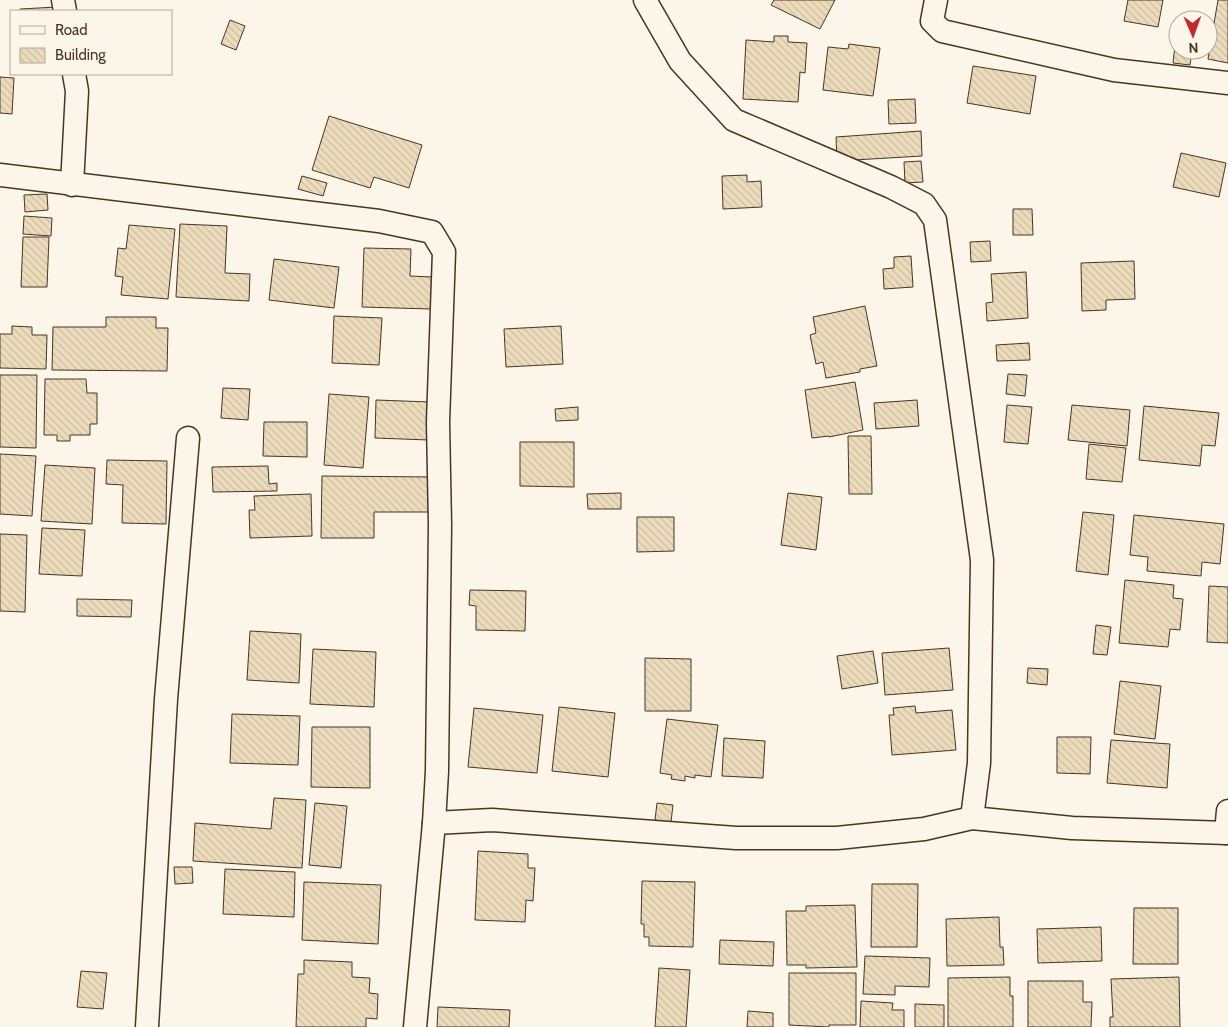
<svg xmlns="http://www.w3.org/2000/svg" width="1228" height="1027" viewBox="0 0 1228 1027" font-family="Cabin,sans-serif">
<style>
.building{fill:url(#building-back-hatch);stroke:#4a3520}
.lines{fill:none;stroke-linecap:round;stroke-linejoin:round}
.street-casing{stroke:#4a3520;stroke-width:25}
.street{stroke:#fbf6e9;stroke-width:22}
</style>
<defs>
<pattern id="building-back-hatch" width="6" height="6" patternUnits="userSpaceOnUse" patternTransform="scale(1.25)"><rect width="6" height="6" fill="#ecdcbc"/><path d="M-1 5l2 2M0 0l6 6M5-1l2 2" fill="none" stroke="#ccbda1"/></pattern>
</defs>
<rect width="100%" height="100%" fill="#fbf6e9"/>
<g class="building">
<path d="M774,0H835L820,29L771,5Z"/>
<path d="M1128,0H1163L1158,27L1124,21Z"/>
<path d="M1218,0H1228V63L1208,59Z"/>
<path d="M57,7V11H20V9Z"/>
<path d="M230,20L245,26L236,50L221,44Z"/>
<path d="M774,36H788V42L807,43L805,73L800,72L798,102L743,99L746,40L774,42Z"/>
<path d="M1176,37H1178V50H1192L1190,65L1173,63Z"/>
<path d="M849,44L880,48L873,96L823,90L828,47L848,49Z"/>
<path d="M973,66L1036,76L1030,114L967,103Z"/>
<path d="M0,77L14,78L12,114L0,113Z"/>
<path d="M915,99L916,123L889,124L888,100Z"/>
<path d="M329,116L422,145L409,188L374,177L370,188L312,170Z"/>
<path d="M921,131L922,156L837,161L836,137Z"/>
<path d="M1181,153L1226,163L1219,197L1173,187Z"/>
<path d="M921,161L923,182L905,183L904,162Z"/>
<path d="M747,175V182L761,181L762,207L723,209L722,176Z"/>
<path d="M302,176L327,183L323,196L298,189Z"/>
<path d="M47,194L48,210L25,212L24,195Z"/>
<path d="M1013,209H1032L1033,235H1013Z"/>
<path d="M24,216L52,218L51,236L23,234Z"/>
<path d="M180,224L227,226L225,273L250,274L249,301L176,297Z"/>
<path d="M129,225L175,229L168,299L121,295L123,277L115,276L118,248L126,249Z"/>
<path d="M23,237H49L47,287H21Z"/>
<path d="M990,241L991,261L971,262L970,242Z"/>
<path d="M364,248L411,249L410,276L432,277L431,309L362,307Z"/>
<path d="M911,256L913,287L884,289L883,269L894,268V257Z"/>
<path d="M274,259L339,267L334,308L269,300Z"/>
<path d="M1134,261L1135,299L1106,300V310L1082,311L1081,263Z"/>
<path d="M1026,272L1028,318L987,321L986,303L993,302L991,274Z"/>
<path d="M865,306L877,366L860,369V372L826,378L823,362L816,364L810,335L816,333L813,317Z"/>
<path d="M334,316L382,318L379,365L332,363Z"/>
<path d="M106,317H156V328H168L167,371L52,370L53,327H106Z"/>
<path d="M12,326L32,327V335H47L46,369L0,368V334H12Z"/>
<path d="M561,326L563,364L506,367L504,329Z"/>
<path d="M1029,343L1030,360L997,361L996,345Z"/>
<path d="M1008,374L1027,375L1025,396L1006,394Z"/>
<path d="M0,375H37L36,448L0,447Z"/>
<path d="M45,379H86L87,393H97V424H90V435H70V441H57V435H44Z"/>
<path d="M855,382L863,430L829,437V436L812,438L805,390Z"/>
<path d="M223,388L250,389L248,420L221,418Z"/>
<path d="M329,394L369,397L363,468L324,465Z"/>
<path d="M376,400L430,402L429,440L375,438Z"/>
<path d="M917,400L919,426L876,429L874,403Z"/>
<path d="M1007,405L1032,407L1028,444L1004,442Z"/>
<path d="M1072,405L1130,410L1127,446L1068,440Z"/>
<path d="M1144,406L1219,413L1215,446L1202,445L1200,466L1139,460Z"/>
<path d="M578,407V420L556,421L555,409Z"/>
<path d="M264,422H307V457L263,456Z"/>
<path d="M848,436H871L872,494H849Z"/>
<path d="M520,442H574V487L520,486Z"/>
<path d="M1089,444L1126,448L1122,482L1086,479Z"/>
<path d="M0,454L36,456L32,516L0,514Z"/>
<path d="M107,460L167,461L166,524L122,523L123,485L106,484Z"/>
<path d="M45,465L95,468L92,524L41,521Z"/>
<path d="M268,466L269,484L277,483V491L213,492L212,467Z"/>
<path d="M322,476L434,477V512H374V538H321Z"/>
<path d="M621,493V509H588L587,494Z"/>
<path d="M788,493L822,497L816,550L781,545Z"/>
<path d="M311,494L312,536L250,538L249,510H255L254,496Z"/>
<path d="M1083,512L1114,515L1108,575L1076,571Z"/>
<path d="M1134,515L1224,524L1220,564L1202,562L1201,576L1147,571L1148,557L1130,555Z"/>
<path d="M637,517H674V551L637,552Z"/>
<path d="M42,528L85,530L82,576L39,574Z"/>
<path d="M0,534L27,535L25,612L0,611Z"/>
<path d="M1125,580L1174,585L1173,598L1183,599L1180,630L1170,629L1168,647L1119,643Z"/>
<path d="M1209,586L1228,587V643L1207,642Z"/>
<path d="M470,590L526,591L525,631L476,630V606L469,605Z"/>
<path d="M77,599L132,600L131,617L77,616Z"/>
<path d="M1096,625L1111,627L1107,655L1093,654Z"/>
<path d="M250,631L301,634L299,683L247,680Z"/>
<path d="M949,648L953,690L885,695L882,653Z"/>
<path d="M313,649L376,652L374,707L310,704Z"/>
<path d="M873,651L878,683L842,689L837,656Z"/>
<path d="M645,658L691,659V711H645Z"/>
<path d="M1028,668L1048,669L1047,685L1027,683Z"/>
<path d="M1120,681L1161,686L1155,739L1114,734Z"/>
<path d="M915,706L916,713L952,710L956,750L892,755L889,715H894L893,708Z"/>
<path d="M559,707L615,713L608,777L552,771Z"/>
<path d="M474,708L543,715L537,773L468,767Z"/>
<path d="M232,714L300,716L298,765L230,763Z"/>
<path d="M667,719L718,725L711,777L695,775V778L685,776V781L671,779L672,775L660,773Z"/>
<path d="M312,727H370V788L311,787Z"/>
<path d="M1057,737H1091L1090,774L1057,773Z"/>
<path d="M724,738L765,741L763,778L722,776Z"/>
<path d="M1111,740L1170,744L1167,788L1107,783Z"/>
<path d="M274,798L306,800L302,868L193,861L195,823L271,829Z"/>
<path d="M315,803L347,806L341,868L309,865Z"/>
<path d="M657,803L673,805L671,822L655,820Z"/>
<path d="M478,851L528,854V868H535L533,901L526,900L525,922L475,920Z"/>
<path d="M174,867H192L193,883L175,884Z"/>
<path d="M225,869L295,872L294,917L223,914Z"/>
<path d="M642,881L695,882L693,947L649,946V937H644V924H641Z"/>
<path d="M304,882L381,885L378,944L302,940Z"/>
<path d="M872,884H918L917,947H871Z"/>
<path d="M855,905L857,967L806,968V965H787L786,911H806V906Z"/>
<path d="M1134,908H1178V964H1133Z"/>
<path d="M999,917L1000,947H1003L1004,965L947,966L946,919Z"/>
<path d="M1101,927L1102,961L1038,963L1037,929Z"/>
<path d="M720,940L774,942L773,966L719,964Z"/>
<path d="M865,956L930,958L929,987L895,986V995L863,994Z"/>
<path d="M304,960L352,962V977L370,978L369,993L378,994L377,1019L366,1018V1027H296L298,974H304Z"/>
<path d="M659,968L690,970L686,1027H655Z"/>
<path d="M81,971L107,973L103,1009L77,1007Z"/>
<path d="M789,973H856V1025H829V1027L789,1025Z"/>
<path d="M1010,977V996H1013V1027H948V978Z"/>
<path d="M1179,977L1180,1027H1110V1017H1113L1111,979Z"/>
<path d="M1028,981H1083V1002H1092L1091,1027H1028Z"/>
<path d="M861,1001L893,1003L892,1010H904V1027H860Z"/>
<path d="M915,1004L944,1005V1027H915Z"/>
<path d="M438,1007L510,1010L509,1027H437Z"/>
<path d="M748,1011L773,1013V1027H747Z"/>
</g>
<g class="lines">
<defs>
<g id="street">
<path d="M63,0L65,11"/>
<path d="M645,0L680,61L734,120L891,187L924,204L935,220L982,560L979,763L972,818"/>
<path d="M936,0L932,21L942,31L1114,70L1228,83"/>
<path d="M0,175L379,221L432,232L444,252L438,422L440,525L437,771L434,823L415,1027"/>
<path d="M72,185L77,91L74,74"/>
<path d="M434,823L492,820L736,838H837L924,829L972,818L1072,828L1228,833"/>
<path d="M1226,833L1228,811"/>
<path d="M147,1027L166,699L188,438"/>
</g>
</defs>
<use href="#street" class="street-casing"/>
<use href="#street" class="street"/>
</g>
<rect x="10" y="10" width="162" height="65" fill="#fbf6e9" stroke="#b4a999"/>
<rect x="20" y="26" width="25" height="8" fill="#fbf6e9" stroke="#b4a999"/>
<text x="55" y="35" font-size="15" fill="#4a3520">Road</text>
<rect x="20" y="48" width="25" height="15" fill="url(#building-back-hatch)" stroke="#b4a999"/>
<text x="55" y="60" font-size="15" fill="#4a3520">Building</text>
<g transform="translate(1193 35) rotate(178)"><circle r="24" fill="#fbf6e9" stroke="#b4a999"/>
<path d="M0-4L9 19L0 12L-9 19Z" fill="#c62828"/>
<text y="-8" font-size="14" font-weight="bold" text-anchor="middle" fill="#4a3520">N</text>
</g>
</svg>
